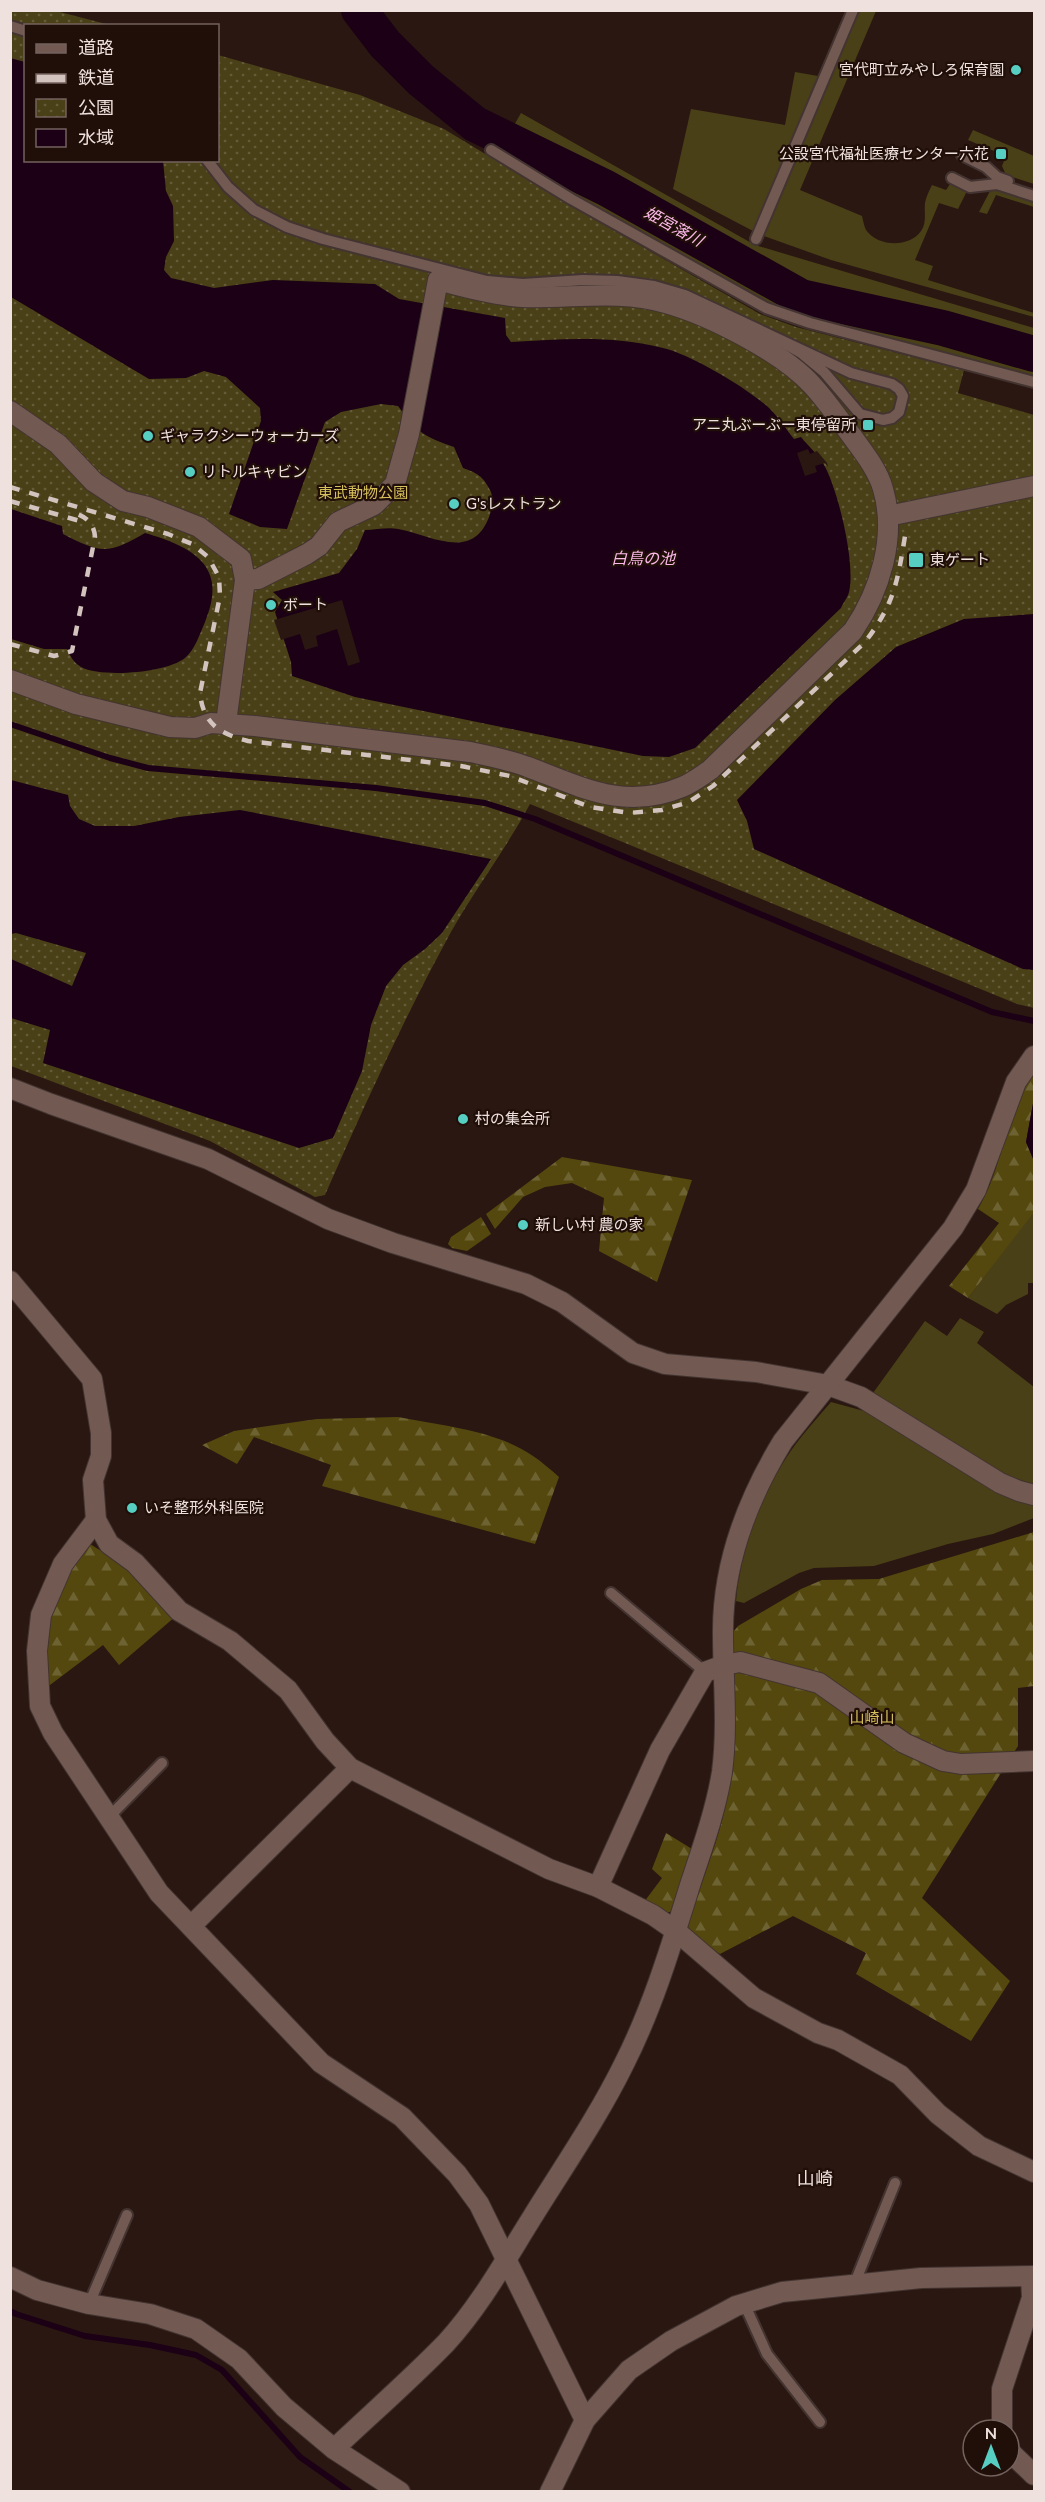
<svg xmlns="http://www.w3.org/2000/svg" width="1045" height="2502" viewBox="0 0 1045 2502" font-family="Lato,'Noto Sans JP',sans-serif">
<style>
.green{fill:#494017}
.forest{fill:url(#forest-firs)}
.park{fill:url(#park-dots)}
.water{fill:#1c0015}
.pier{fill:#2a1711}
.lines{fill:none;stroke-linecap:round;stroke-linejoin:round}
.stream{stroke:#1c0015;stroke-width:6}
.river{stroke:#1c0015;stroke-width:36}
.lane-casing{stroke:#433431;stroke-width:14}
.street-casing{stroke:#433431;stroke-width:22}
.lane{stroke:#725a53;stroke-width:10}
.street{stroke:#725a53;stroke-width:20}
.rail{stroke:#d2c3bf;stroke-width:4.5;stroke-dasharray:10 10;stroke-linecap:butt}
.poi-dot{fill:#57cec2;stroke:#200e09;stroke-width:2}
.labels{text-anchor:middle;stroke-width:4.5;stroke-linejoin:round;paint-order:stroke}
.poi-label{font-size:15px;fill:#efe1dd;stroke:#200e09;text-anchor:start}
.park-label{font-size:15px;fill:#d6c05b;stroke:#200e09}
.water-label{font-size:16px;font-style:italic;fill:#fbb8e8;stroke:#200e09}
.quarter-label{font-size:18px;fill:#efe1dd;stroke:#200e09}
</style>
<defs>
<pattern id="forest-firs" width="22" height="20" patternUnits="userSpaceOnUse" patternTransform="scale(1.5)"><rect width="22" height="20" fill="#54480e"/><path d="M5 1l3.5 6h-7zM16 11l3.5 6h-7z" fill="#6d6231"/></pattern>
<pattern id="park-dots" width="8" height="8" patternUnits="userSpaceOnUse" patternTransform="scale(1.5)"><rect width="8" height="8" fill="#494017"/><path d="M2 2h.1M6 6h.1" fill="none" stroke="#645b38" stroke-width="1.8" stroke-linecap="round"/></pattern>
</defs>
<rect width="100%" height="100%" fill="#2a1711"/>
<g class="green">
<path d="M859,11H876L800,190L862,216C863,220 864,226 866,230C878,247 909,248 921,231C927,222 924,214 925,203C926,197 929,191 932,185L946,190L950,184L967,191L958,209L939,203L915,260L933,266L928,280L1034,313V317L831,260L764,236Z"/>
<path d="M795,72L818,76L753,231L673,189L691,109L785,125Z"/>
<path d="M521,113L755,245L1034,328V340L793,280L629,187L512,129Z"/>
<path d="M973,130L1034,156V184L1006,175L1002,166L1006,156L968,140Z"/>
<path d="M504,142L596,192L778,297L817,311L926,334L1034,367V376L814,319L767,304L498,150Z"/>
<path d="M996,190L1034,202V207L996,195L987,214L979,212L990,191Z"/>
<path d="M1033,1212L1034,1283H1028V1294L1006,1305L997,1314L968,1298Z"/>
<path d="M960,1318L984,1332L977,1343L1034,1387V1484L1007,1476L873,1393L925,1321L947,1336Z"/>
<path d="M831,1402L864,1411L993,1489L1034,1503V1518L993,1534L948,1544L874,1566L814,1568L799,1573L744,1603L736,1601C740,1550 764,1487 795,1445C806,1430 819,1416 831,1402Z"/>
</g>
<g class="forest">
<path d="M1034,1070V1098L1026,1142L1034,1161V1212L968,1298L949,1286L999,1223L978,1209C1004,1166 1005,1112 1034,1070Z"/>
<path d="M562,1157L692,1180L657,1282L599,1251L604,1198L572,1183L545,1187L523,1197L495,1229L486,1214Z"/>
<path d="M481,1217L491,1234L467,1251L452,1248L448,1244L451,1237Z"/>
<path d="M398,1417C442,1426 496,1430 533,1456C542,1462 551,1470 559,1477L535,1544L322,1486L331,1465L254,1437L237,1464L202,1445L234,1431L317,1419Z"/>
<path d="M1034,1532V1686L1018,1688V1746L922,1898L1010,1981L971,2041L856,1974L866,1953L793,1916L720,1954L690,1934L687,1926C703,1877 725,1827 731,1775C737,1730 731,1682 729,1637L738,1626L801,1589L822,1580L879,1579Z"/>
<path d="M90,1544L135,1572L176,1616L119,1665L103,1645L46,1688L48,1618L69,1568Z"/>
<path d="M666,1833L692,1849L673,1911L666,1913L644,1902L662,1878L652,1869Z"/>
</g>
<path class="park" d="M10,11H56L110,25L26,26V160H218V55L360,95L444,129L566,203L760,314L796,327L964,370L958,393L1034,415V1008L1017,1004L530,804C506,849 475,889 451,932C404,1018 364,1106 325,1195L315,1197L210,1141L11,1066Z"/>
<g class="water">
<path d="M10,58L25,62L26,160L163,161L166,191L173,206L174,241L166,257L164,270L171,278L214,288L273,280L375,284L399,299L505,318L506,335L511,342C562,339 614,335 663,348C690,354 751,390 771,410C779,418 786,429 794,439L801,437C808,446 819,455 824,465C838,489 856,565 849,592C848,597 843,603 841,608L695,748L669,757L643,756L355,697L292,676L291,662L275,612L282,600L273,592L339,573L357,549L365,530C375,530 388,527 398,529C431,535 472,562 489,517C492,509 494,497 490,490C483,476 477,473 463,468L454,447C423,436 418,433 398,406L381,404L341,412L325,422L287,529L260,527L229,514L261,421L260,408L226,377L204,371L186,378L149,379L11,297Z"/>
<path d="M11,509L62,526L63,534C100,553 108,555 145,533C193,547 229,566 205,622C200,633 195,650 185,658C166,673 102,678 81,667C73,662 71,657 67,649H44L11,639Z"/>
<path d="M1034,614V970L1023,969L754,849L747,821L737,800L835,700L896,647L964,619Z"/>
<path d="M11,780L68,795L70,806L79,819L95,826H134L179,817L240,810L491,859L442,933L425,949L403,965L386,986L371,1025L362,1071L333,1138L299,1148L43,1063L50,1030L11,1018V959L72,986L86,953L16,933L11,934Z"/>
<path d="M1034,1098V1161L1026,1142Z"/>
</g>
<g class="pier">
<path d="M808,449L810,454L817,451L827,463L828,467L825,463L815,466L817,472L805,476L797,453Z"/>
<path d="M342,600L360,662L348,666L337,629L316,636L318,646L305,650L300,634L281,640L274,620Z"/>
</g>
<g class="lines">
<g class="stream">
<path d="M10,724L110,758L148,768L376,788L485,803L535,819L992,1012L1034,1021"/>
<path d="M10,2311L16,2314L85,2336L150,2345L196,2355L222,2370L300,2457L350,2492"/>
</g>
<path class="river" d="M359,10L385,44L421,80L475,124L606,188L801,297L943,328L1034,354"/>
<defs>
<g id="lane">
<path d="M10,26L26,31"/>
<path d="M491,150L571,199L766,308L810,323L1034,382"/>
<path d="M962,155L986,167L997,177L1008,181"/>
<path d="M207,160L228,187L254,210L287,227L323,239L487,281L523,284L583,280L617,281L654,286L685,295L851,373L892,384L899,389L903,396L899,412L892,418L883,420L860,414L824,372L801,353L764,332"/>
<path d="M952,178L970,187L997,184L1034,196"/>
<path d="M756,239L853,10"/>
<path d="M611,1593L705,1672"/>
<path d="M108,1818L162,1763"/>
<path d="M854,2285L895,2183"/>
<path d="M744,2303L767,2354L820,2422"/>
<path d="M89,2304L127,2215"/>
</g>
<g id="street">
<path d="M10,411L58,444L94,482L123,501L148,507L199,527L241,559L245,580L226,723"/>
<path d="M888,516L1034,486"/>
<path d="M10,680L76,704L170,727L195,728L211,723L255,726L470,752C490,756 509,760 528,767C581,787 625,811 682,787C692,783 701,776 710,770L853,631C880,591 897,537 883,489C878,470 862,450 851,435C838,418 826,400 812,385C782,352 709,315 666,303C618,289 571,299 522,297C493,295 466,288 438,280L409,434L395,484L374,505L338,522L319,546L307,554L258,579L245,580"/>
<path d="M10,1088L51,1104L208,1159L328,1219L393,1243L526,1284L562,1302L633,1353L665,1364L756,1372L828,1385L861,1397L1000,1483L1019,1491L1034,1495"/>
<path d="M10,1281L92,1379L101,1433V1456L93,1480L96,1520L109,1544L135,1563L179,1611L230,1641L288,1690L325,1741L350,1768L549,1869L598,1887L653,1915L676,1931L754,1998L818,2033L838,2040L900,2075L938,2114L979,2146L1034,2172"/>
<path d="M96,1520L63,1564L41,1615L37,1651L40,1706L53,1733L159,1893L321,2063L402,2117L457,2174L479,2204L585,2420"/>
<path d="M598,1887L660,1750L705,1672L724,1665L740,1662L819,1683L904,1743L943,1761L961,1764L1034,1761"/>
<path d="M191,1926L350,1768"/>
<path d="M10,2277L37,2290L89,2304L150,2314L196,2329L239,2359L284,2407L334,2449L400,2492"/>
<path d="M1002,2430V2389L1032,2298L1031,2277"/>
<path d="M334,2449C371,2414 410,2380 446,2343C480,2306 506,2259 533,2216C564,2166 598,2117 624,2064C653,2007 672,1943 691,1882C703,1846 716,1809 722,1772C728,1727 723,1680 723,1635C722,1565 747,1500 783,1441L953,1228L976,1190L1016,1082L1034,1056"/>
<path d="M1009,2451L1034,2475"/>
<path d="M550,2492L585,2420L629,2370L671,2341L736,2306L782,2292L921,2278L1034,2276"/>
</g>
</defs>
<use href="#lane" class="lane-casing"/>
<use href="#street" class="street-casing"/>
<use href="#lane" class="lane"/>
<use href="#street" class="street"/>
<g class="rail">
<path d="M10,487L168,534L192,544L208,557L219,577L220,596L200,693C203,724 220,734 248,741L461,766L510,776L590,807L629,813L662,810L689,802L713,786L865,642C896,602 898,578 906,530"/>
<path d="M10,501L80,521"/>
<path d="M10,644L54,656L72,651L95,537C94,522 85,516 71,512"/>
</g>
</g>
<g class="poi-dot">
<circle cx="1016" cy="70" r="6"/>
<rect x="995" y="148" width="12" height="12" rx="3"/>
<rect x="862" y="419" width="12" height="12" rx="3"/>
<circle cx="148" cy="436" r="6"/>
<circle cx="190" cy="472" r="6"/>
<circle cx="454" cy="504" r="6"/>
<rect x="908" y="552" width="16" height="16" rx="3"/>
<circle cx="271" cy="605" r="6"/>
<circle cx="463" cy="1119" r="6"/>
<circle cx="523" cy="1225" r="6"/>
<circle cx="132" cy="1508" r="6"/>
</g>
<g class="labels">
<g class="poi-label">
<text x="1004" y="75" text-anchor="end">宮代町立みやしろ保育園</text>
<text x="989" y="159" text-anchor="end">公設宮代福祉医療センター六花</text>
<text x="856" y="430" text-anchor="end">アニ丸ぶーぶー東停留所</text>
<text x="160" y="441">ギャラクシーウォーカーズ</text>
<text x="202" y="477">リトルキャビン</text>
<text x="466" y="509">G'sレストラン</text>
<text x="930" y="565">東ゲート</text>
<text x="283" y="610">ボート</text>
<text x="475" y="1124">村の集会所</text>
<text x="535" y="1230">新しい村 農の家</text>
<text x="144" y="1513">いそ整形外科医院</text>
</g>
<g class="park-label">
<text x="363" y="498">東武動物公園</text>
<text x="872" y="1723">山崎山</text>
</g>
<g class="water-label">
<text transform="translate(674 226) rotate(29)" y="6">姫宮落川</text>
<text x="643" y="564">白鳥の池</text>
</g>
<g class="quarter-label">
<text x="815" y="2185">山崎</text>
</g>
</g>
<rect width="1045" height="2502" fill="none" stroke="#efe1dd" stroke-width="24"/>
<rect x="24" y="24" width="195" height="138" fill="#200e09" stroke="#73625e" stroke-width="1.5"/>
<rect x="36" y="44" width="30" height="9" fill="#725a53" stroke="#73625e" stroke-width="1.5"/>
<text x="78" y="54" font-size="18" fill="#efe1dd">道路</text>
<rect x="36" y="74" width="30" height="9" fill="#d2c3bf" stroke="#73625e" stroke-width="1.5"/>
<text x="78" y="84" font-size="18" fill="#efe1dd">鉄道</text>
<rect x="36" y="99" width="30" height="18" fill="url(#park-dots)" stroke="#73625e" stroke-width="1.5"/>
<text x="78" y="114" font-size="18" fill="#efe1dd">公園</text>
<rect x="36" y="129" width="30" height="18" fill="#1c0015" stroke="#73625e" stroke-width="1.5"/>
<text x="78" y="144" font-size="18" fill="#efe1dd">水域</text>
<g transform="translate(991 2448)"><circle r="28" fill="#200e09" stroke="#73625e" stroke-width="1.5"/>
<path d="M0-4.5L10 22L0 15L-10 22Z" fill="#57cec2"/>
<text y="-9" font-size="16" font-weight="bold" text-anchor="middle" fill="#efe1dd">N</text>
</g>
</svg>
